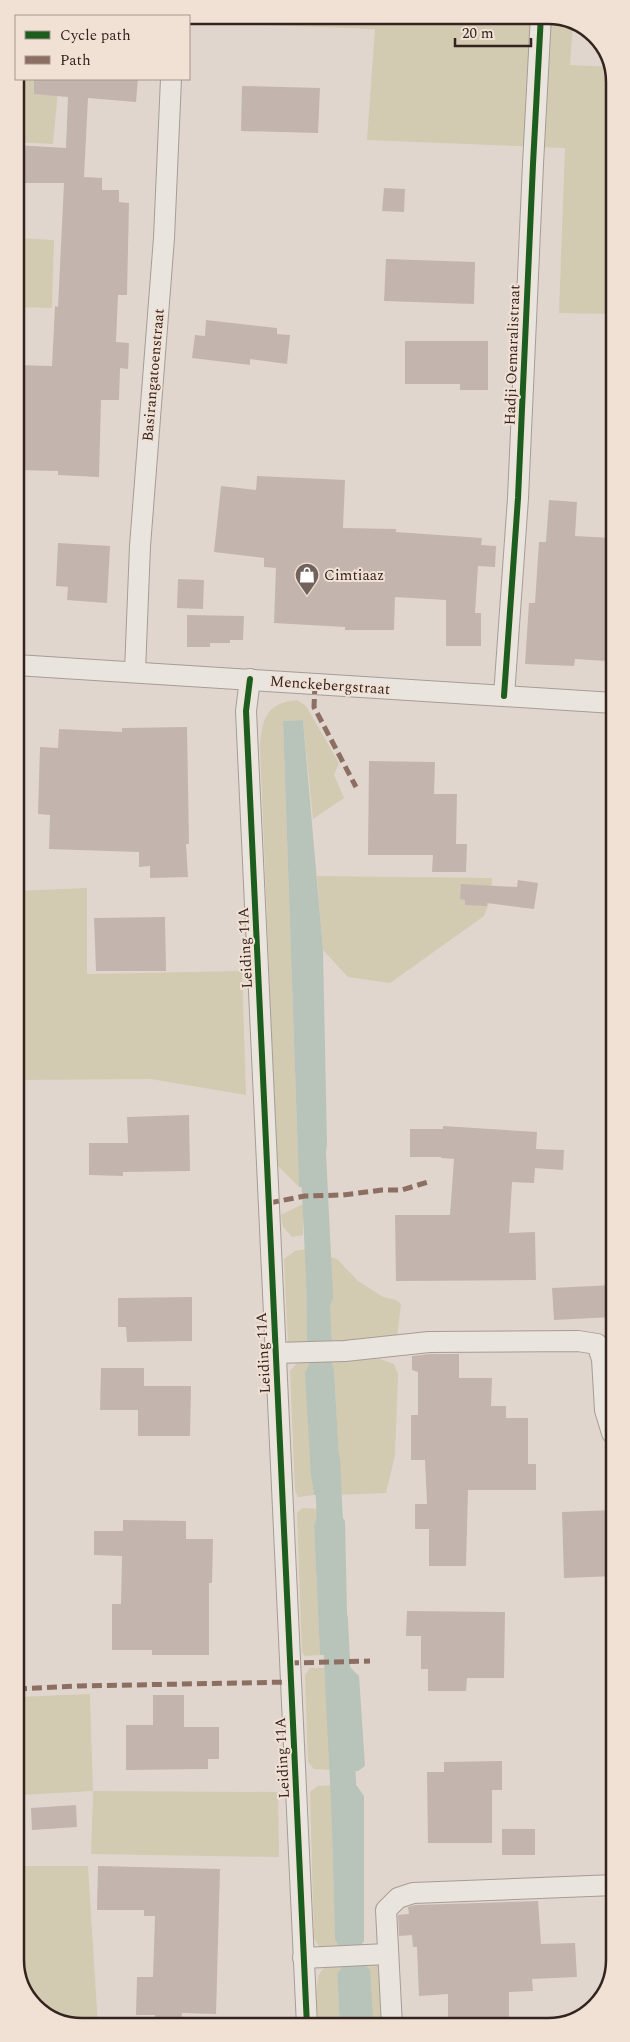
<svg xmlns="http://www.w3.org/2000/svg" width="630" height="2042" viewBox="0 0 630 2042" font-family="Spectral,serif">
<style>
.green{fill:#d2cab1}
.water{fill:#b8c4b9}
.lines{fill:none;stroke-linecap:round;stroke-linejoin:round}
.canal{stroke:#b8c4b9;stroke-width:26}
.building{fill:#c4b4ae}
.minor-casing{stroke:#a69c96;stroke-width:22}
.minor{stroke:#eae4de;stroke-width:20}
.quiet{stroke:#8d6e63;stroke-width:5;stroke-dasharray:10 5;stroke-linecap:butt}
.cycleway-casing{stroke:#f1e1d4;stroke-width:9}
.cycleway{stroke:#1b5e20;stroke-width:6}
.labels{text-anchor:middle;stroke-width:4;stroke-linejoin:round;paint-order:stroke}
.street-label{font-size:15px;fill:#34241f;stroke:#f1e1d4}
.poi-label{font-size:15px;fill:#34241f;stroke:#f1e1d4;text-anchor:start}
.rim{fill:none;stroke:#34241f;stroke-width:2.5}
</style>
<rect width="100%" height="100%" fill="#e1d6cd"/>
<g class="green">
<path d="M184,15H553L573,24L570,65L613,67V314L559,313L565,148L367,140L375,29L189,22V16Z"/>
<path d="M16,75V79H59L53,144L15,142Z"/>
<path d="M15,238L54,240L52,308L15,307Z"/>
<path d="M297,700L306,706L339,763L334,775L344,798L313,819L303,720L283,721L299,1187L277,1165L260,747C262,719 266,703 297,700Z"/>
<path d="M317,876L492,878L491,898L484,916L390,983L348,977L323,950Z"/>
<path d="M87,888V974L242,971L246,1095L151,1079L16,1080V891Z"/>
<path d="M303,1204V1235L292,1237L283,1227L281,1215Z"/>
<path d="M307,1249L337,1259L358,1281L383,1297L396,1300L401,1304L397,1337L332,1346L327,1261H306L307,1346L288,1345L284,1259L295,1251Z"/>
<path d="M312,1359L311,1476L314,1495L298,1497L295,1490L290,1371L300,1360Z"/>
<path d="M380,1359L394,1364L398,1374L395,1455L386,1493L333,1495L340,1475L334,1370L331,1360Z"/>
<path d="M302,1508L320,1509L314,1526L320,1655L305,1656L302,1652L297,1513Z"/>
<path d="M310,1668H326L330,1770L314,1769L308,1762L305,1675Z"/>
<path d="M90,1694L93,1791L278,1792L279,1857L91,1854L93,1791L22,1795L24,1866H88L98,2027H77L38,2011L17,1977V1697Z"/>
<path d="M337,1785L331,1797L335,1939L340,1949L320,1948L314,1938L310,1792L318,1786Z"/>
<path d="M362,1962H377L384,1974V2026H371L373,2019Z"/>
<path d="M345,1963L337,1975L340,2026H318C318,2013 313,1979 322,1970C328,1963 337,1964 345,1963Z"/>
</g>
<g class="water">
<path d="M303,720L323,950L327,1144L322,1188L299,1187L283,721Z"/>
<path d="M306,1261H328L332,1346H307Z"/>
<path d="M312,1359L331,1360L334,1370L340,1475L333,1495H314L311,1476L305,1373Z"/>
<path d="M320,1509H336L345,1521L348,1655H320L314,1526Z"/>
<path d="M326,1668H351L359,1676L365,1766L358,1771L330,1770Z"/>
<path d="M337,1785L357,1786L364,1796V1941L358,1949H340L335,1939L331,1797Z"/>
<path d="M362,1962L370,1970L373,2019L371,2026H340L337,1974L345,1963Z"/>
</g>
<g class="lines">
<g class="canal">
<path d="M313,1153L320,1296"/>
<path d="M327,1460L331,1544"/>
<path d="M335,1620L345,1821"/>
</g>
</g>
<g class="building">
<path d="M34,79H138L136,102L88,98L84,177L102,178V190H119V202L129,203L127,295H118L116,342L129,343L128,369L120,368L119,400H101L99,477L58,475V471L16,470L15,365L52,366L55,306L58,307L64,183H15V145L66,148L68,97L34,94Z"/>
<path d="M242,86L320,88L318,133L241,131Z"/>
<path d="M384,188L405,189L404,212L382,211Z"/>
<path d="M386,259L475,262L474,304L384,301Z"/>
<path d="M206,320L277,328V334L290,335L287,364L250,359V365L192,358L195,335L205,336Z"/>
<path d="M405,341H488V390H460V384H405Z"/>
<path d="M257,476L345,480L343,528L396,529V532L482,538L481,545L496,546L495,567L478,566L475,613H481V646H446V600L395,597L394,630H345V627L274,623L276,568L264,567V558L214,552L221,486L256,490Z"/>
<path d="M549,500L577,502L575,536L613,538L606,661L575,659L574,666L525,664L529,603H535L539,542H546Z"/>
<path d="M58,543L110,546L107,603L67,600L68,587L56,586Z"/>
<path d="M178,579L204,580L203,609L177,608Z"/>
<path d="M187,615L244,616L243,640H230V643H210V647H187Z"/>
<path d="M187,727L189,844H186L188,877L150,878V866L139,867V852L49,849L50,815L38,814L40,747L58,748L59,729L122,732V728Z"/>
<path d="M369,761L435,762L434,794H457L456,844H467L466,872H432L433,855H368Z"/>
<path d="M518,880L538,883L534,909L487,903V906L465,905V900L460,899L461,884L517,887Z"/>
<path d="M165,917L166,971H96L94,918Z"/>
<path d="M189,1115L190,1171L123,1172V1176L89,1175V1143H128L127,1117Z"/>
<path d="M443,1126L537,1132L536,1149L564,1150L563,1170L535,1168L534,1183L512,1182L509,1233L535,1232L536,1280L396,1281L395,1215H450L454,1159L441,1158V1157H410V1129H443Z"/>
<path d="M614,1285V1317L554,1320L552,1288Z"/>
<path d="M192,1297V1341L127,1342L126,1327H118V1298Z"/>
<path d="M430,1354H459V1378H492L491,1406H506V1418H528V1464H536V1490H468L466,1566H429V1529H415V1504H427L425,1460H411V1415H418V1372L412,1370V1356Z"/>
<path d="M101,1368H144V1386H191L190,1436H138V1410H100Z"/>
<path d="M614,1510L615,1576L564,1578L562,1512Z"/>
<path d="M123,1520L186,1521V1539H213L212,1583H209V1655H152V1650H112V1604H121L122,1556L94,1555V1531H123Z"/>
<path d="M407,1611L505,1612L504,1678H467L466,1691H428V1669H421V1636H406Z"/>
<path d="M153,1695H184V1727H219V1759H208V1769L126,1770V1725H153Z"/>
<path d="M502,1761V1790H492V1843H428L427,1772H444V1762Z"/>
<path d="M76,1805L77,1827L32,1830L31,1808Z"/>
<rect x="502" y="1829" width="33" height="26"/>
<path d="M98,1866L220,1869L216,2014L182,2013L181,2026L155,2025V2015H136L137,1977H153L155,1916H144V1910H97Z"/>
<path d="M538,1901L541,1944L575,1943L577,1977L532,1979L533,1991L509,1992V2025H448V1994L419,1996L417,1947H413L412,1935L399,1936L398,1915L409,1914L408,1907L415,1905Z"/>
</g>
<g class="lines">
<defs>
<g id="minor">
<path d="M174,16V15"/>
<path d="M16,665L614,703"/>
<path d="M135,671L140,546L164,238L171,79"/>
<path d="M250,679L246,711L307,2026"/>
<path d="M504,696L518,498L533,164L541,15"/>
<path d="M275,1353L345,1351L429,1342L578,1341L597,1344L602,1359L605,1410L612,1433L614,1435"/>
<path d="M303,1958L387,1954"/>
<path d="M392,2026L386,1910L398,1898L413,1893L615,1885"/>
</g>
</defs>
<use href="#minor" class="minor-casing"/>
<use href="#minor" class="minor"/>
<g class="quiet">
<path d="M315,684L314,707L356,787"/>
<path d="M269,1203L305,1196L343,1195L382,1190H402L431,1181"/>
<path d="M289,1663L370,1661"/>
<path d="M17,1689L79,1686L291,1682"/>
</g>
<defs>
<g id="cycleway">
<path d="M250,679L246,711L307,2026"/>
<path d="M504,696L518,498L533,164L541,15"/>
</g>
</defs>
<use href="#cycleway" class="cycleway-casing"/>
<use href="#cycleway" class="cycleway"/>
</g>
<defs>
<symbol id="shop-pin" viewBox="-11 -11 22 30"><path d="M0 17L-7.5 6A9.5 9.5 0 1 1 7.5 6Z" fill="#71625c" stroke="#f1e1d4"/><path d="M-5-2.5h2.3a2.7 3.5 0 0 1 5.4 0H5L5.5 6h-11ZM-1.5-2.5h3a1.5 2.3 0 0 0-3 0Z" fill="#fff"/></symbol>
</defs>
<g fill-rule="evenodd">
<use href="#shop-pin" x="293" y="561" width="28" height="38"/>
</g>
<g class="labels">
<g class="street-label">
<text transform="translate(512 355) rotate(-88)" y="5">Hadji Oemaralistraat</text>
<text transform="translate(153 375) rotate(-85)" y="5">Basirangatoenstraat</text>
<text transform="translate(330 685) rotate(4)" y="5">Menckebergstraat</text>
<text transform="translate(245 948) rotate(-93)" y="5">Leiding 11A</text>
<text transform="translate(263 1353) rotate(-93)" y="5">Leiding 11A</text>
<text transform="translate(282 1758) rotate(-93)" y="5">Leiding 11A</text>
</g>
<g class="poi-label">
<text x="324" y="580">Cimtiaaz</text>
</g>
</g>
<path d="M0 0H630V2042H0ZM82 24H548A58 58 0 0 1 606 82V1960A58 58 0 0 1 548 2018H82A58 58 0 0 1 24 1960V82A58 58 0 0 1 82 24Z" fill="#f1e1d4" fill-rule="evenodd"/>
<path class="rim" d="M82 24H548A58 58 0 0 1 606 82V1960A58 58 0 0 1 548 2018H82A58 58 0 0 1 24 1960V82A58 58 0 0 1 82 24Z"/>
<rect x="15" y="15" width="175" height="65" fill="#f1e1d4" stroke="#a5958c"/>
<rect x="25" y="31" width="25" height="8" fill="#1b5e20" stroke="#a5958c"/>
<text x="60" y="40" font-size="15" fill="#34241f">Cycle path</text>
<rect x="25" y="56" width="25" height="8" fill="#8d6e63" stroke="#a5958c"/>
<text x="60" y="65" font-size="15" fill="#34241f">Path</text>
<path d="M455 38v8h76v-8" fill="none" stroke="#34241f" stroke-width="2.5"/>
<text x="462" y="38" font-size="15" fill="#34241f" stroke="#f1e1d4" stroke-width="4" paint-order="stroke">20 m</text>
</svg>
